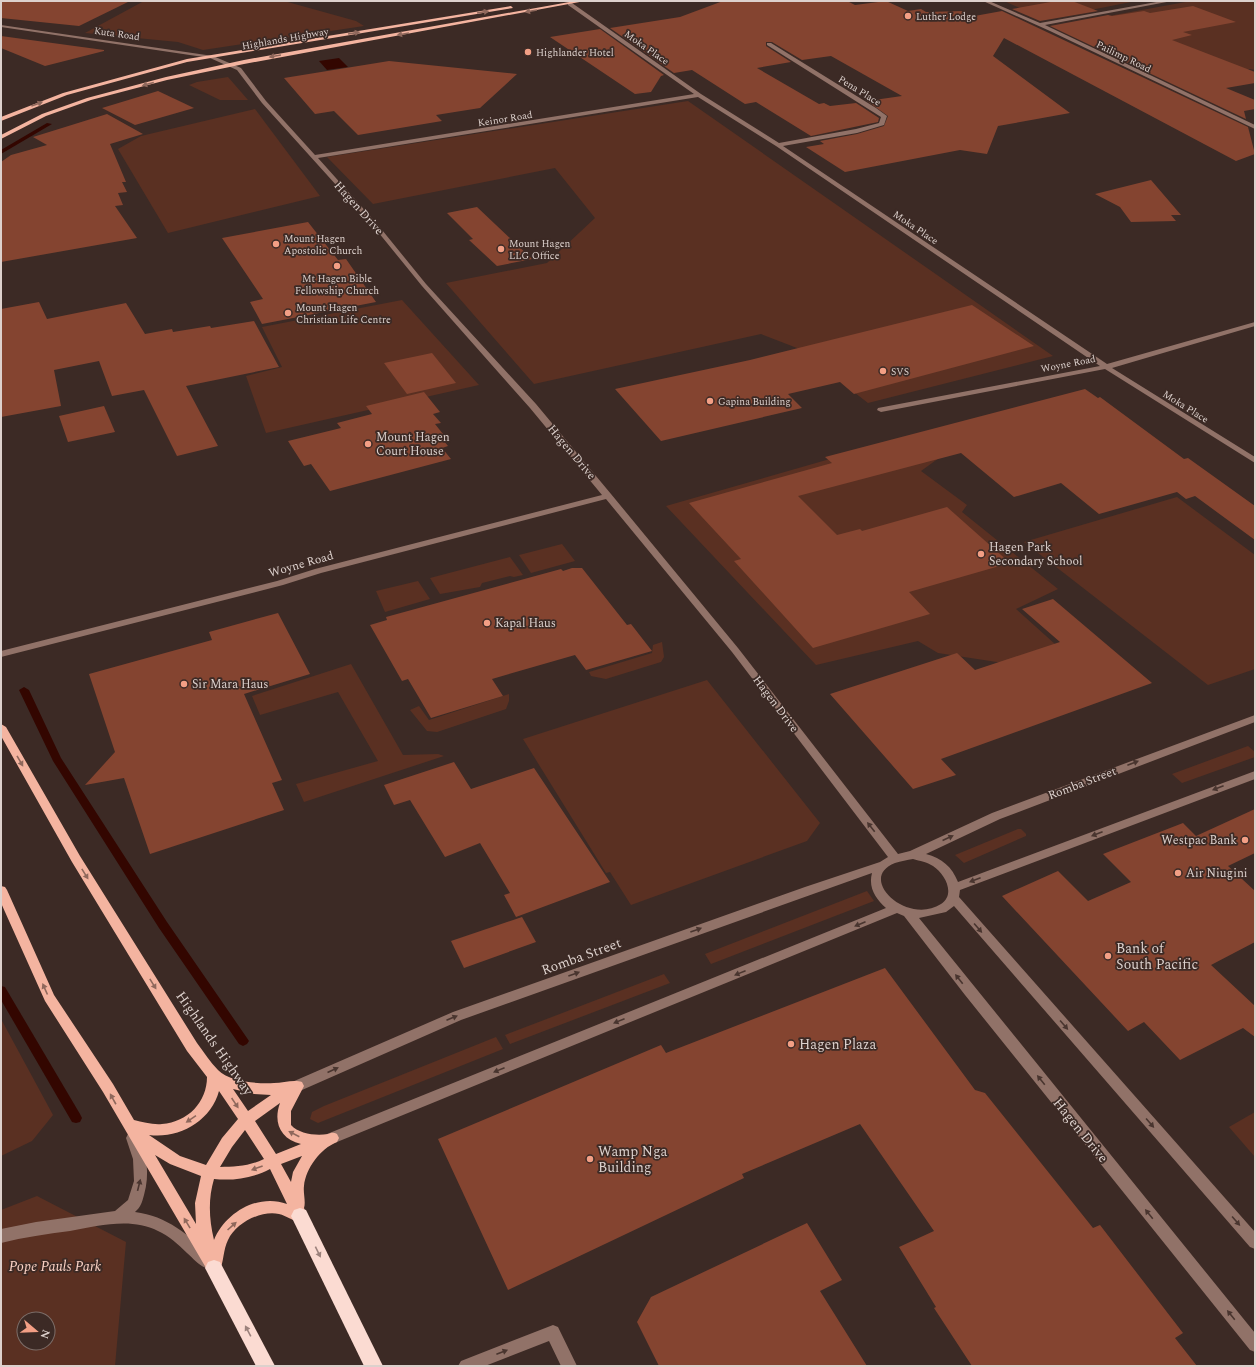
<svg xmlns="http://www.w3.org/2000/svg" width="1256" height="1367" viewBox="0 0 1256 1367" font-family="Spectral,serif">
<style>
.green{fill:#5a3022;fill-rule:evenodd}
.water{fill:#330600}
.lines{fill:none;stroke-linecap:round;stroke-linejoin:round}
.stream{fill:#330600;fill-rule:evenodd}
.building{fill:#844430}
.minor{fill:#917268;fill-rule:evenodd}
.major{fill:#f4b4a0;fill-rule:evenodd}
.highway{fill:#fbdbd2;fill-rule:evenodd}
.oneway{fill:#8f685c}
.oneway2{fill:#49352f}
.oneway3{fill:#9c827c}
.poi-dot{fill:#f39f85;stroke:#3c2a25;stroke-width:1.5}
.labels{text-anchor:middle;stroke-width:3.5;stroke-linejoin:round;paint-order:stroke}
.far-poi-label{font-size:10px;fill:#ddd1cd;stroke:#3c2a25;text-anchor:start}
.far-street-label{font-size:10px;fill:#ddd1cd;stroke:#3c2a25}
.street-label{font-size:12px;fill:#ddd1cd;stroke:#3c2a25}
.poi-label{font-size:12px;fill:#ddd1cd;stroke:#3c2a25;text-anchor:start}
.near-poi-label{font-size:14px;fill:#ddd1cd;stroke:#3c2a25;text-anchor:start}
.near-street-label{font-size:14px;fill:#ddd1cd;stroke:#3c2a25}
.near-park-label{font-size:14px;font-style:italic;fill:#fbd2c5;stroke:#3c2a25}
</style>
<rect width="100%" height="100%" fill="#3c2a25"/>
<g class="green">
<path d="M144,1H284L356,21L364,26L203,50L178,42L85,33Z"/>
<path d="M1004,1H1136L1045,19Z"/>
<path d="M1191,1H1255V70L1250,69L1182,86L1065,24Z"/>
<path d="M228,77L248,100H220L189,85L197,82Z"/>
<path d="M688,101L1053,356L868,403L797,348L761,334L534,384L446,283L547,263L595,218L555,168L373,204L327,157Z"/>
<path d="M255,109L320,196L168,233L118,149L141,136Z"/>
<path d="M402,300L479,385L266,433L246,376L282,367L262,327Z"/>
<path d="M910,436L939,458L921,471L967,505L962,512L1058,589L1016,609L1075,662L1055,671L938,653L918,641L816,665L666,506Z"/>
<path d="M1177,497L1255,555V669L1208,685L1024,542Z"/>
<path d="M562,544L575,561L531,573L519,555Z"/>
<path d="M510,557L523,575L514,577L510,576L482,583L480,587L440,594L430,578Z"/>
<path d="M418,581L430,599L385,612L376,591Z"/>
<path d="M662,642L664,657L661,662L606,679L591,676L589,672L652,653L653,645Z"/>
<path d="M351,664L403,755L438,754L444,756L304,802L296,784L378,761L338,692L260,715L252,696Z"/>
<path d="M707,680L820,823L807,841L631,905L610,872L606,873L523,739Z"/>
<path d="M509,694V701L506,709L437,732L427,731L410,710L419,706L429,720Z"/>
<path d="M1248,746L1255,752V757L1182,783L1172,774Z"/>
<path d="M1018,829H1021L1026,834V836L964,863L955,855Z"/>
<path d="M867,891L874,901L711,964L705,954Z"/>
<path d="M664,974L670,983L510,1044L505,1035Z"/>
<path d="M1,1019L53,1115L32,1141L1,1156Z"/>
<path d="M496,1037L503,1049L318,1123L310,1119L312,1112L324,1106Z"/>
<path d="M1255,1112V1157L1229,1127Z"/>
<path d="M37,1196L126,1242L115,1366H1V1210ZM24,1319H48V1343H24Z"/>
</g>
<path class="water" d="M339,58L348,67L327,70L319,61Z"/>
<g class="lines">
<g class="stream">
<path d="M47,123L52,124L1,154V150Z"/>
<path d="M24,687L29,690L61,758L167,922L247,1038L249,1041L247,1044L243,1046L239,1044L159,928L53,761L19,690Z"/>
<path d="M1,986L5,987L80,1114L82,1118L80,1122L76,1123L72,1122L1,1000Z"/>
</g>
</g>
<g class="building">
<path d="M1,1H130L79,26L1,18Z"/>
<path d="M723,1H847L855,5L886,1L908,11L921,9L926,12L964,11L969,17L1002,11L1248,127L1255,154L1236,161L1004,38L993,56L1070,113L998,126L987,154L960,150L845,172L806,147L824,144L820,141L857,134L884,126L888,116L867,101L902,96L831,56L802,60L772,42H766V46L791,62L757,68L819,104L824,103L830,106L856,103L879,118L878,122L811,136L756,102L745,104L692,70L674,73L610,28L680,17Z"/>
<path d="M1056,1H1072L1098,11L1040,21L1012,9Z"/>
<path d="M1193,6L1236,22L1183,32L1192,35L1172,40L1255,72V83L1226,88L1255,100V109L1244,111L1246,119L1050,26L1108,15L1112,16L1144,11L1150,13Z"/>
<path d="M600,29L664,75L661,76L651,92L635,94L550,37Z"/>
<path d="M1,36L104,50V51L45,66L1,48Z"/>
<path d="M389,61L517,74L480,108L436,115L442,121L358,135L334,111L315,114L284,78Z"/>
<path d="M158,91L194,108L135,125L102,108Z"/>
<path d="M107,114L143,134L110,144L126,182H122L127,192L118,193L123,205L115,206L137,238L1,262V162L11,155L47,145L33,137Z"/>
<path d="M1151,180L1181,215H1171L1176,221L1131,222L1120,207L1095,194Z"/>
<path d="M477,207L532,259L497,266L469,240L473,239L447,213Z"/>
<path d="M308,222L338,260L346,259L376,302L262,324L250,302L263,299L222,238Z"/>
<path d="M39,302L47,319L126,303L145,334L172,329L173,332L210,326L211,328L254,321L279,367L186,386L218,446L177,456L144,390L112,396L99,361L54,370L61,406L1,417V309Z"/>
<path d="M972,305L1034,346L854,394L840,382L788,394L802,408L661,441L615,389L750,360Z"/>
<path d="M432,353L456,383L407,394L384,363Z"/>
<path d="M1085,389L1098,398L1100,397L1184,459L1188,458L1255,506V540L1195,496L1186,499L1177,492L1099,514L1061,483L1014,497L961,453L798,496L837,535L860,529L862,531L947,507L1010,563L909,592L930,614L813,648L734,561L741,559L689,503L832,463L825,457Z"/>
<path d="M424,392L440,412L433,414L441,423L435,424L443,434L439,435L448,446L442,448L451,459L330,491L311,464L304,466L288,441L341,428L337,423L372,414L366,406Z"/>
<path d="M104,406L115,432L68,442L59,416Z"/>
<path d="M572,568H582L627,625L631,624L652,651L586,670L575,655L492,679L503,696L431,718L408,679L402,681L370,625L387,620L386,617L528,578L561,569L563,571Z"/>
<path d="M1053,599L1152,683L941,759L956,775L913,789L830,694L957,653L975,670L1060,642L1022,609Z"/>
<path d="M278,613L310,674L244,694L282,780L272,783L284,810L150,854L124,778L85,785L115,752L89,674L212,640L209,632Z"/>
<path d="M454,762L471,789L534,768L610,882L516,917L504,895L510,893L480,843L445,857L410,800L394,805L384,785Z"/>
<path d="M1255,809V853L1228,866L1255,891V942L1211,965L1255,1006V1037L1243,1028L1180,1060L1144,1022L1128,1031L1002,896L1058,871L1088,901L1131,882L1103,854L1183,823L1196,836Z"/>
<path d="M522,917L536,942L464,968L451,941Z"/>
<path d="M885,968L975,1090L985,1093L1093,1228L1100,1225L1183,1333L1175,1338L1197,1366H972L934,1308L936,1307L899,1247L934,1231L860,1124L742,1174L744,1178L508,1290L438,1139L661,1045L666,1053Z"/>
<path d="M807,1223L842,1280L820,1291L867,1366H659L637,1322L651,1297Z"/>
</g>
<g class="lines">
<g class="minor">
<path d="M983,1H989L1040,23L1162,1H1172L1045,25L1255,125V129L1050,31Z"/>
<path d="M568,3H572L701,94L779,143L856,129L879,123L881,117L767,45V43H771L876,108L887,116L884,125L857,133L783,146L1107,364L1255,322V326L1112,368L1255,457V463L1105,369L881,412L877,410L878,408L1100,366L776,146L698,97L318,158L378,225L426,284L536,404L611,494L738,648L898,854L910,851L992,813L1255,715V722L1000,819L926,854C942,858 952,867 958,882L1255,771V779L960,890L959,897L1255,1232V1249L1250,1247L954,906L946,912L919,918L1255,1333V1352L1250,1350L965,995L904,916L897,913L337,1142L332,1144L327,1142L325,1138L327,1134L886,908C876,899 868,888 872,873L461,1020L302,1090L297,1092L292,1090L290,1086L292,1082L453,1012L805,887L880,862L888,857L732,652L606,499L321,573L283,585L1,657V651L277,581L315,569L602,495L530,408L422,286L374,227L262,103L237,70L210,58L1,27V25L213,56L241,68L266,101L315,155L694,94L568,5ZM913,859C920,861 927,862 933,866C945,874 956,894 941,904C907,926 856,878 895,863C901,861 907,860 913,859Z"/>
<path d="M133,1132L138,1134C147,1154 150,1174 144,1195C142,1202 141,1207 135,1212C167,1216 189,1235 211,1256L213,1261L211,1266L206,1268C198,1265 193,1258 187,1253C178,1244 169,1236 158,1231C131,1217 98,1226 70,1231C47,1234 24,1237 1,1243V1229L36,1222L115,1211L128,1200L134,1181L133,1159L126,1138L128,1134Z"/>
<path d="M553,1325L558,1327L577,1366H561L549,1341L485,1366H458L461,1361Z"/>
</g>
<g class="major">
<path d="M575,1H585L244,64L167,80L91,100L46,116L1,139V135L42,114L87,98L166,77L244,60Z"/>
<path d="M511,6L513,8L187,62L67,95L1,121V117L63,93L187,59Z"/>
<path d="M1,724L6,727L80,856L197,1043C204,1052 210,1062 218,1070C229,1082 259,1084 274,1083C283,1083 294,1079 302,1082L304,1086L291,1111V1125C299,1134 316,1136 328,1134C332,1133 332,1132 337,1134L339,1138L337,1142C320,1149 306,1168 304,1186C303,1193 306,1202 304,1208L307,1216L305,1221C296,1224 288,1216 279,1214C261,1210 236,1223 228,1240C223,1250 224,1262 219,1273L214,1275L209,1273L103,1092L45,1001L1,903V886L5,887L7,890L54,995L113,1084L134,1120C143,1122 153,1125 162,1124C188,1122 207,1102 207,1077L187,1051L72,862L1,736ZM233,1089L254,1094L271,1095L248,1111ZM219,1091L238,1119L222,1138L206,1165L180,1156L149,1135C179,1139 211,1121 219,1091ZM280,1103C273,1122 280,1139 301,1144L276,1154L255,1121ZM245,1130L264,1159C250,1166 235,1167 220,1167L232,1147ZM155,1155L170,1164L201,1176L195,1203L196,1224ZM302,1156L293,1172L291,1182L281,1164ZM270,1169L287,1204C258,1193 225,1213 214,1240C209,1219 208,1199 214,1179C233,1181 253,1178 270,1169Z"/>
</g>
<g class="highway">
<path d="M300,1208L306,1210L383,1366H364L291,1216L294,1210Z"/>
<path d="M214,1260L220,1262L275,1366H256L205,1268L208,1262Z"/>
</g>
</g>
<defs><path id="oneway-solid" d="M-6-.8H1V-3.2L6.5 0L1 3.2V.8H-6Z"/></defs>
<g class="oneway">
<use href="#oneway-solid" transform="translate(531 11) rotate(170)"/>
<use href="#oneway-solid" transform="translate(483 12) rotate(-9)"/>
<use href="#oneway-solid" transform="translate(354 33) rotate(-9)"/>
<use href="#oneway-solid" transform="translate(403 34) rotate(170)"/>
<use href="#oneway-solid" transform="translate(275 56) rotate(170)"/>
<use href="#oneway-solid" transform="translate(148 84) rotate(165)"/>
<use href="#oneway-solid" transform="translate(37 104) rotate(-20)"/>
<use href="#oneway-solid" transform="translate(20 761) rotate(60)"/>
<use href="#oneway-solid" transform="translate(85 874) rotate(58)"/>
<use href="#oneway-solid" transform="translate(153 984) rotate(58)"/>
<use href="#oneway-solid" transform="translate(45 989) rotate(-114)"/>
<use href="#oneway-solid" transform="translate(113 1099) rotate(-119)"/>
<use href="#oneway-solid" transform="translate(235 1103) rotate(56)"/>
<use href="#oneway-solid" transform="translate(191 1119) rotate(146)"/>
<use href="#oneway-solid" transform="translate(294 1134) rotate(-153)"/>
<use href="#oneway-solid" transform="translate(257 1168) rotate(160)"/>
<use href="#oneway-solid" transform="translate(187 1223) rotate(-121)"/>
<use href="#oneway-solid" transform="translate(232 1226) rotate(-42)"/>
</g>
<g class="oneway2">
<use href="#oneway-solid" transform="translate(1133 763) rotate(-21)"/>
<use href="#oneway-solid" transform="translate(1218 788) rotate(159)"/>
<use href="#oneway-solid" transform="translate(871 827) rotate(-128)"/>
<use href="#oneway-solid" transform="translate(1097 834) rotate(159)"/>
<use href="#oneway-solid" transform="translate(948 838) rotate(-25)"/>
<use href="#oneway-solid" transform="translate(975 880) rotate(159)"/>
<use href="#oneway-solid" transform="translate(860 924) rotate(157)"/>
<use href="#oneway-solid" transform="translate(978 928) rotate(49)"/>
<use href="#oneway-solid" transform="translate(696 930) rotate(-20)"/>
<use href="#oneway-solid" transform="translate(740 973) rotate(158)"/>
<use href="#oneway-solid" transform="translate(574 974) rotate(-20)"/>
<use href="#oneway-solid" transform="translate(959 979) rotate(-128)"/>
<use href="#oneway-solid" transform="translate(452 1018) rotate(-23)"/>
<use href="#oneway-solid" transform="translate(619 1021) rotate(158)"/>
<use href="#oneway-solid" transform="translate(1064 1025) rotate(49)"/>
<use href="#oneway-solid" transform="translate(333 1070) rotate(-24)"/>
<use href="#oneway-solid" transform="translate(499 1070) rotate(158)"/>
<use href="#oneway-solid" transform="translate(1041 1080) rotate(-129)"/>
<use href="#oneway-solid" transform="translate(1150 1123) rotate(49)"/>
<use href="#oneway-solid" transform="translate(139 1185) rotate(-76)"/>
<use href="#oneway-solid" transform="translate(1149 1214) rotate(-129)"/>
<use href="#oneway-solid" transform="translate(1236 1221) rotate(49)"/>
<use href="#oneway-solid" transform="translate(1231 1315) rotate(-129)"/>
<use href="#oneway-solid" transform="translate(502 1352) rotate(-21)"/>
</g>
<g class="oneway3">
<use href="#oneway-solid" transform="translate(318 1252) rotate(64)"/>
<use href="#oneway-solid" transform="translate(248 1331) rotate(-118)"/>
</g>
<g class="poi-dot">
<circle cx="908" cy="16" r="4"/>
<circle cx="528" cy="52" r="4"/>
<circle cx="276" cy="244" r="4"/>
<circle cx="501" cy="249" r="4"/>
<circle cx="337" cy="266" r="4"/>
<circle cx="288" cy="313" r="4"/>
<circle cx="883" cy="371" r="4"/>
<circle cx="710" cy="401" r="4"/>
<circle cx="368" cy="444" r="4"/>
<circle cx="981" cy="554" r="4"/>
<circle cx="487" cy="623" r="4"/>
<circle cx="184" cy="684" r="4"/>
<circle cx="1245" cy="840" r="4"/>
<circle cx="1178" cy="873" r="4"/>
<circle cx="1108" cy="956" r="4"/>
<circle cx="791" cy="1044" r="4"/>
<circle cx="590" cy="1159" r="4"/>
</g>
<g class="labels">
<g class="far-poi-label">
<text x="916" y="20">Luther Lodge</text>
<text x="536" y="56">Highlander Hotel</text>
<text x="284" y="242">Mount Hagen<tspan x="284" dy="12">Apostolic Church</tspan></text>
<text x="509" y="247">Mount Hagen<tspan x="509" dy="12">LLG Office</tspan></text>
<text x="337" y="282" text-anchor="middle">Mt Hagen Bible<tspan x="337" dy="12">Fellowship Church</tspan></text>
<text x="296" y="311">Mount Hagen<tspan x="296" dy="12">Christian Life Centre</tspan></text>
<text x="891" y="375">SVS</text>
<text x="718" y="405">Gapina Building</text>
</g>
<g class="far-street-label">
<text transform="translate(117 33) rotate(8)" y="4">Kuta Road</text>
<text transform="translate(285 38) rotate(-10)" y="4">Highlands Highway</text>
<text transform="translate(647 47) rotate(35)" y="4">Moka Place</text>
<text transform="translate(1124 56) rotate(26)" y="4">Pailimp Road</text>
<text transform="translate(860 90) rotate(32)" y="4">Pena Place</text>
<text transform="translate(505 118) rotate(-9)" y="4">Keinor Road</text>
<text transform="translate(916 227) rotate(34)" y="4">Moka Place</text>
<text transform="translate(1068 363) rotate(-11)" y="4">Woyne Road</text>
<text transform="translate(1186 406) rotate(32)" y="4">Moka Place</text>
</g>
<g class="street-label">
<text transform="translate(359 208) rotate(48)" y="4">Hagen Drive</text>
<text transform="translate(572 452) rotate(50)" y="4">Hagen Drive</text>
<text transform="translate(301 564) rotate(-16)" y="4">Woyne Road</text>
<text transform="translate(776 704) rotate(53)" y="4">Hagen Drive</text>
<text transform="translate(1082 783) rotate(-21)" y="4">Romba Street</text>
</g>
<g class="poi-label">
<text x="376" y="441">Mount Hagen<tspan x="376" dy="14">Court House</tspan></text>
<text x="989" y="551">Hagen Park<tspan x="989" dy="14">Secondary School</tspan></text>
<text x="495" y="627">Kapal Haus</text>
<text x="192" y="688">Sir Mara Haus</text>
<text x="1237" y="844" text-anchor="end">Westpac Bank</text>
<text x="1186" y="877">Air Niugini</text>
</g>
<g class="near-poi-label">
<text x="1116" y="953">Bank of<tspan x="1116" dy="16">South Pacific</tspan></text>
<text x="799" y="1049">Hagen Plaza</text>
<text x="598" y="1156">Wamp Nga<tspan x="598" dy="16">Building</tspan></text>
</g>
<g class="near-street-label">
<text transform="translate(581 956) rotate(-20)" y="5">Romba Street</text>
<text transform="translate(215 1043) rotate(55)" y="5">Highlands Highway</text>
<text transform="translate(1081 1130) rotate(51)" y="5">Hagen Drive</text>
</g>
<g class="near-park-label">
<text x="55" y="1271">Pope Pauls Park</text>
</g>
</g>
<rect width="1256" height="1367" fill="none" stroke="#ddd1cd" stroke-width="4"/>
<g transform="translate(36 1331) rotate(109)"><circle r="19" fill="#3c2a25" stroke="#7c6d68"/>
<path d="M0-3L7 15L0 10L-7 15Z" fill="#f39f85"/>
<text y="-6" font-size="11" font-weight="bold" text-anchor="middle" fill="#ddd1cd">N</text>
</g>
</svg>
